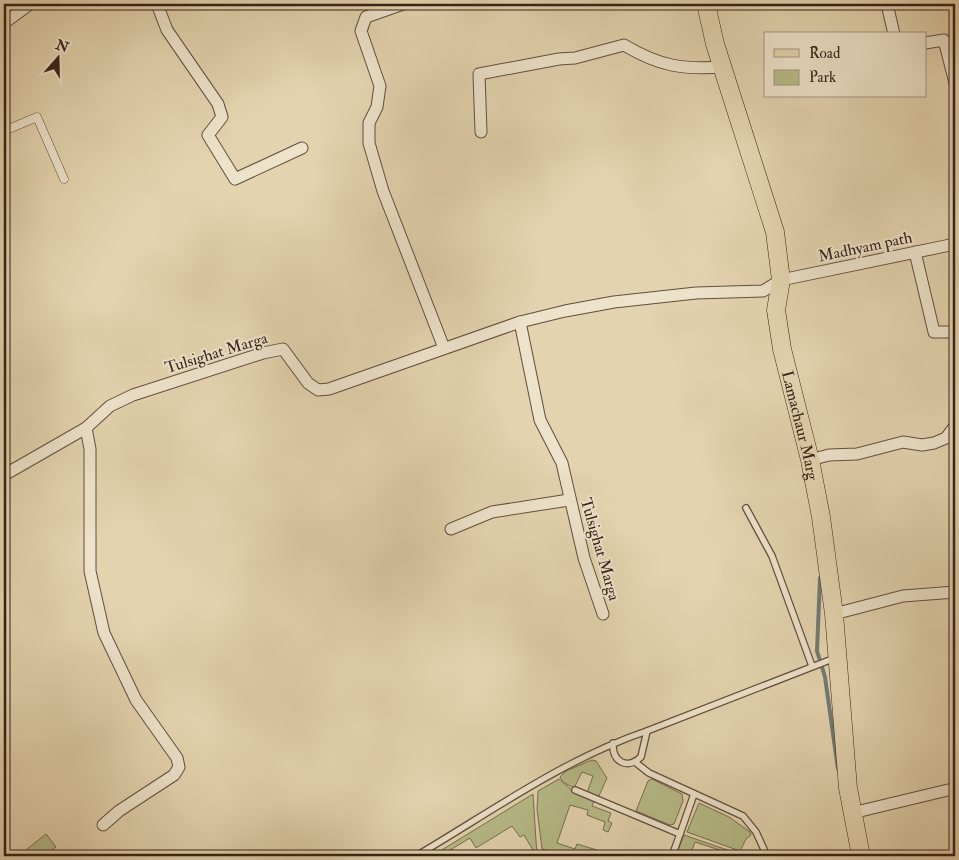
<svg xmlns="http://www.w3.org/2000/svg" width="959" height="860" viewBox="0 0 959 860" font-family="'IM FELL Double Pica',serif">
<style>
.green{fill:#b6bb88;stroke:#766e50}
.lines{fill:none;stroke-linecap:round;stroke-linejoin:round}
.stream{stroke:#707b74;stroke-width:4}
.service-casing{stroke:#624e3e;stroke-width:8}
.pedestrian-casing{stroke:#624e3e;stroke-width:9}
.minor-casing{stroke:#624e3e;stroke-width:13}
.primary-casing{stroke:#372119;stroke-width:19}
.service{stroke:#ede2ca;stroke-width:5.5}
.pedestrian{stroke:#ede2ca;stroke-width:8}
.minor{stroke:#ede2ca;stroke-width:11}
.primary{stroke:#e3d3ae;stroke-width:18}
.labels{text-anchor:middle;stroke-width:4;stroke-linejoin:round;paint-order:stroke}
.street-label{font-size:16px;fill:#372119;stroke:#ede2ca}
</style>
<rect width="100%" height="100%" fill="#e3d3ae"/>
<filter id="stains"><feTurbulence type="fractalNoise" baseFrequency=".004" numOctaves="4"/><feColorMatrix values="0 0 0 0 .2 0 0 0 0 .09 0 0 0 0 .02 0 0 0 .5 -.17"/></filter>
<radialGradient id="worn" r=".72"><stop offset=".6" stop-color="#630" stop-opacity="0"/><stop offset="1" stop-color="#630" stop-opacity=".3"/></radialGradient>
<g class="green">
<path d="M592,760L596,761L607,778L598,798L587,793L593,776L582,772L574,788L563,782L560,777L566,771Z"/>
<path d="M559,779L574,792L594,801L592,806L611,813L608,821L612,823L608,832L603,830L605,822L587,815L588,810L570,805L557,843L575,849L577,844L597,850L595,854L569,856L542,849L537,809L538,791Z"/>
<path d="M652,779L682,794L683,801L674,824L670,825L636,811L648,781Z"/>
<path d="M533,794L537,856H525L533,850L524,835L520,837L512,826L476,848L470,838L450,850L452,856L450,854L432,856Z"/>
<path d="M699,803L729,817L750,832L751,835L746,839L740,851L687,832Z"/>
<path d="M46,834L56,847L44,856H23L21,854Z"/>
<path d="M684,835L739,854L738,856L695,842L690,856H676Z"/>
</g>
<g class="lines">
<path class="stream" d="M820,578L817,651L825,677L838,769"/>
<defs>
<g id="service">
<path d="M746,508L772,556L812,666"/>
<path d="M647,731L835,658"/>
<path d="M635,762L649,773L743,816L756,832L767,856"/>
<path d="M575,790L680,834L694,794"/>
<path d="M416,856C491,812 564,759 647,731L641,757C627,770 612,762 613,743"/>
<path d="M672,856L680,834"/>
</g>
<path id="pedestrian" d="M4,131L37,117L64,179"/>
<g id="minor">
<path d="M157,4L167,30L218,104L222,117L208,135L235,179L302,148"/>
<path d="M403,4L366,17L361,31L380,86L377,107L369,123V143L383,191L444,348"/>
<path d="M887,4L894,34"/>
<path d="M4,23L30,4"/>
<path d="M925,43L944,40L955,83"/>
<path d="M481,132L479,74L559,59L575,58L624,45C659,66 683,70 724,67"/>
<path d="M915,252L934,332H955"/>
<path d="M520,322L540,420L562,463L584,558L603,614"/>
<path d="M86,428L90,449V571L104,633L136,700L177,758L179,767L174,775L119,811L103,825"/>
<path d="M810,460L829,455L857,454L903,442L922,445L934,443L946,438L955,426"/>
<path d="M4,475L86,428L110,406L133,395L263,353L283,349L308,383L318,390L329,389L520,322L565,311L614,302L696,293L763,291L781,280L955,244"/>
<path d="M451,529L492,512L569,500"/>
<path d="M834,614L903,596L955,592"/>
<path d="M852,813L948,790"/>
</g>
<g id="primary">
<path id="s1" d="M706,4L715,44L775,232L781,280L776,310L782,349L810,460L821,517L834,614L848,788L861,856"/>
</g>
</defs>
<use href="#service" class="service-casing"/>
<use href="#pedestrian" class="pedestrian-casing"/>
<use href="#minor" class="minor-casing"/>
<use href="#primary" class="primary-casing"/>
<use href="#service" class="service"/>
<use href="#pedestrian" class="pedestrian"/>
<use href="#minor" class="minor"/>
<use href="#primary" class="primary"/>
</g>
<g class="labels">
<g class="street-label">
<text transform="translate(865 246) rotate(-12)" y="6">Madhyam path</text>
<text transform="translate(216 352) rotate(-17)" y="6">Tulsighat Marga</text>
<text dy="6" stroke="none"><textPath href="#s1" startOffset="435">Lamachaur Marg</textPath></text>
<text transform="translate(601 549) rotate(74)" y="6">Tulsighat Marga</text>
</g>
</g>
<rect width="959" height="860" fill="none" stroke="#e3d3ae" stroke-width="20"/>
<rect x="5" y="5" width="949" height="850" fill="none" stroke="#372119" stroke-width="2.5"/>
<rect x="10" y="10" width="939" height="840" fill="none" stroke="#372119"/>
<rect x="764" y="32" width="162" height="65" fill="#ede2ca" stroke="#a49583"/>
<rect x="774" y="49" width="25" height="8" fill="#e3d3ae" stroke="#a49583"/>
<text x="809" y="58" font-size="15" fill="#372119">Road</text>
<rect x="774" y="70" width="25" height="15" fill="#b6bb88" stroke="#a49583"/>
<text x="809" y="82" font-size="15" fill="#372119">Park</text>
<g transform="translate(58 58) rotate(20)" stroke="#ede2ca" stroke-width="4" paint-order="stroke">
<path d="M0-4L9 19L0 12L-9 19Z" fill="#372119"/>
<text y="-8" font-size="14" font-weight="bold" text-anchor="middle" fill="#372119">N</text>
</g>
<rect width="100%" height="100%" filter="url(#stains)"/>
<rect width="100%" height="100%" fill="url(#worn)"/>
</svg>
